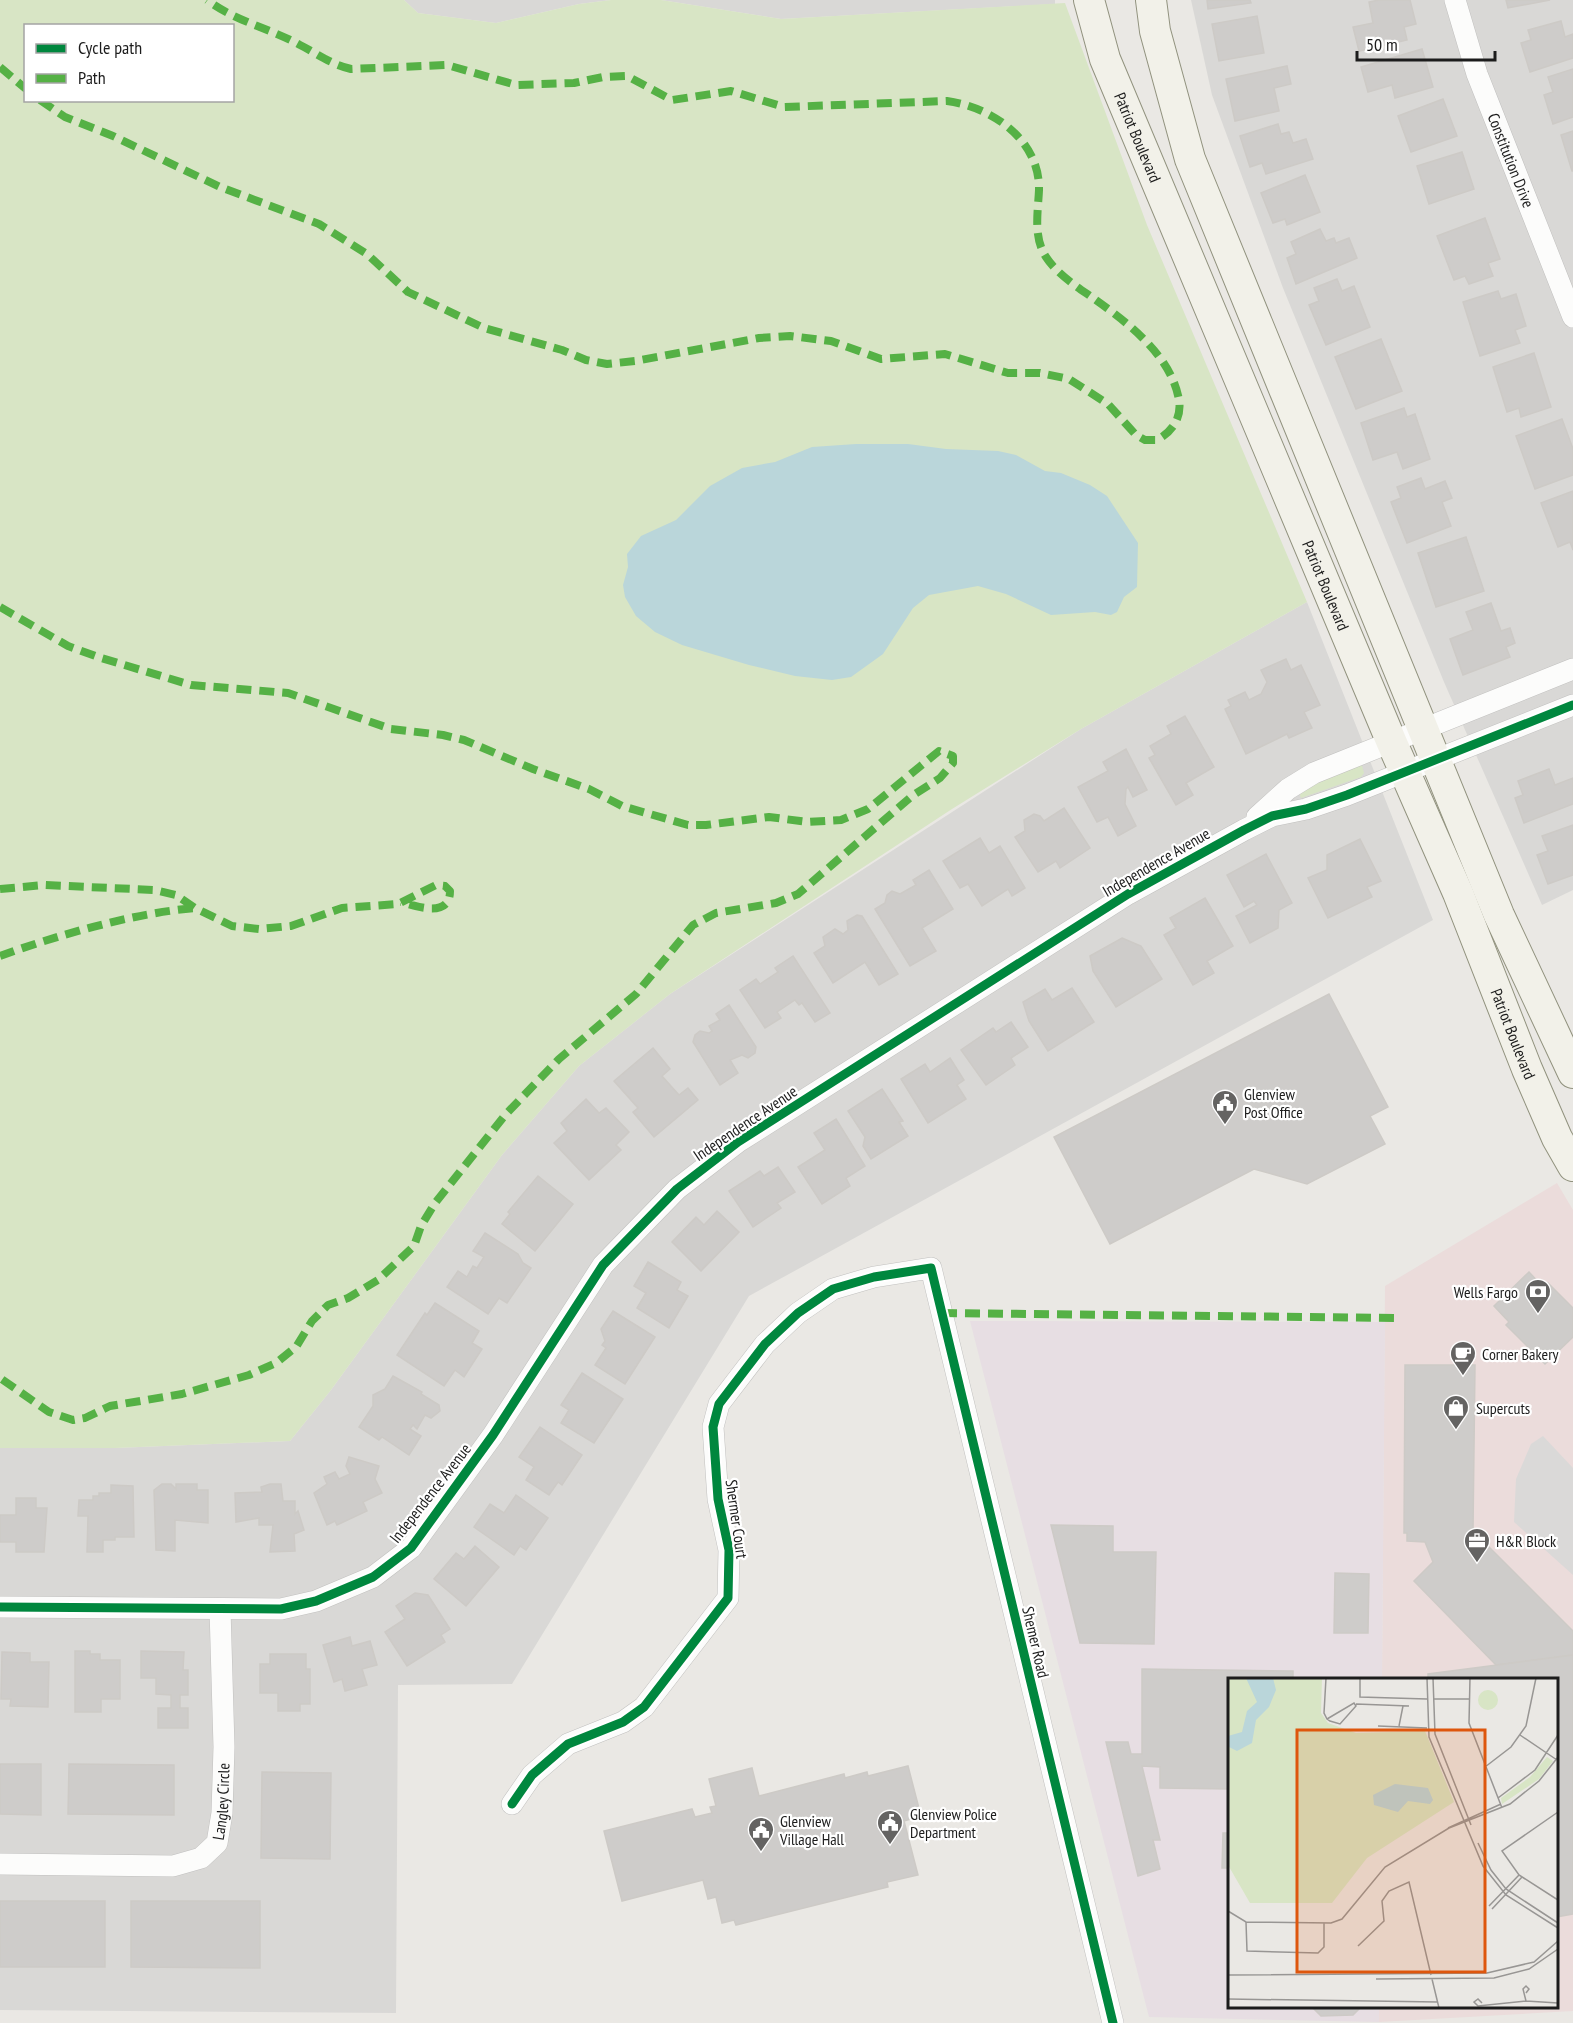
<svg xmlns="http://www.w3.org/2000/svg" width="1573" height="2023" viewBox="0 0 1573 2023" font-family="'PT Sans Narrow',sans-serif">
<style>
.residential{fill:#d9d8d6}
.commercial{fill:#ebdcdb}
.industrial{fill:#e7dee3}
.grass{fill:#d8e5c5;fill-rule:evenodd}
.parking{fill:#dad9d8}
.water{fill:#bad6da}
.building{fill:#ceccca;stroke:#cdcac6;stroke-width:1.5}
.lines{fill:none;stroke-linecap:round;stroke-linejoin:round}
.minor-casing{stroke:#c1c0bf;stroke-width:22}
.secondary-casing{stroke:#91927e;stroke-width:32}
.minor{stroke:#fcfcfb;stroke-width:21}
.secondary{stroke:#f2f1e9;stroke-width:30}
.quiet{stroke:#55b145;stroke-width:8;stroke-dasharray:15 8;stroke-linecap:butt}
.cycleway-casing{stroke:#fff;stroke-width:13}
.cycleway{stroke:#00873e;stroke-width:9}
.labels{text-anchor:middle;stroke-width:4.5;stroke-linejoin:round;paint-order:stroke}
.street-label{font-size:16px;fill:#1c1c1c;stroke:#fff}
.poi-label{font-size:16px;fill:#1c1c1c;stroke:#fff;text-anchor:start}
.inset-road{fill:none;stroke:#989694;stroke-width:1.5}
.view{fill:#de560d;fill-opacity:0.15;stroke:#de560d;stroke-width:3}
.inset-edge{fill:none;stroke:#1c1c1c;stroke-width:3}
</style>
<rect width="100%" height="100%" fill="#eae8e4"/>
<g class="residential">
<path d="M404,0H611L579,4L496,23L418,13Z"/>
<path d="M661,0H1055V4L781,19Z"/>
<path d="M1191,0H1573V890L1542,905L1444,682L1283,288L1212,95Z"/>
<path d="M1307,602L1433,920L749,1296L512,1684L398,1685L396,2013L0,2010V1448H115L290,1441L331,1390L502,1155L579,1066L670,994L1081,729Z"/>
</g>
<path class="commercial" d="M1557,1183L1573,1210V2011L1379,2022V2007L1556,2006V1680L1382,1679L1385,1286Z"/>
<path class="industrial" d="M970,1321L1385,1322L1382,1679L1230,1680V2006L1379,2007V2022L1149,2017Z"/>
<g class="grass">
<path d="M0,0H404L418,13L496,23L579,4L611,0H661L781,19L1065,3L1147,225L1307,602L1081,729L952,809L670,994L579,1066L502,1155L331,1390L290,1441L115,1448H0ZM26,26H232V100H26Z"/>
<path d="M1361,762L1364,773L1361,777L1301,798L1297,788Z"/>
</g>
<path class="parking" d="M1543,1436L1573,1468V1575L1514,1522L1516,1479L1531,1444Z"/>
<path class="water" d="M856,444H908L946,449L998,451L1016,455L1045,471L1061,473L1090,485L1107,496L1138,543L1137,587L1124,597L1117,612L1111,615L1095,612L1051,615L1006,594L978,586L929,595L913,608L883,654L851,677L832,680L795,676L749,665L682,645L655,632L636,616L625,597L623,585L628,567L627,554L641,536L676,520L710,486L742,468L775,462L812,447Z"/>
<g class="building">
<path d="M1207,0H1250L1251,3L1208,9Z"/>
<path d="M1379,0H1410L1416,24L1404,27L1407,40L1359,51L1353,27L1373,23L1369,2Z"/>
<path d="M1506,0H1550L1508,8Z"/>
<path d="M1257,16L1264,53L1219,61L1212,24Z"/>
<path d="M1561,21L1565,37L1573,34V58L1530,72L1521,43L1531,40L1528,30Z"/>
<path d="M1422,49L1433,87L1395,98L1392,85L1368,92L1361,67Z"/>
<path d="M1287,66L1291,84L1274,88L1279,111L1235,121L1226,79Z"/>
<path d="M1573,69V117L1553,124L1544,95L1553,92L1548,77Z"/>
<path d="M1443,99L1457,136L1411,152L1398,116Z"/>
<path d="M1278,124L1281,134L1289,132L1293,143L1306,139L1313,159L1266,174L1262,163L1250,167L1240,136Z"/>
<path d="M1573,131V171H1572L1561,135Z"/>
<path d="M1462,152L1474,189L1429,204L1417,166Z"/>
<path d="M1305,175L1320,212L1287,225L1285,219L1273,223L1261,193Z"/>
<path d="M1485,218L1500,259L1488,263L1493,276L1469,284L1465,276L1454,280L1437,236Z"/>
<path d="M1320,229L1326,241L1334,238L1336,243L1349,238L1357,258L1296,284L1287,258L1296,254L1291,242Z"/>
<path d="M1337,279L1342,291L1354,286L1370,327L1326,345L1309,305L1319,301L1314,288Z"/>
<path d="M1498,291L1501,299L1516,294L1526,326L1515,330L1520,343L1480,356L1463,302Z"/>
<path d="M1381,339L1402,391L1356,409L1335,357Z"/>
<path d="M1534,353L1551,407L1521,417L1519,408L1507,412L1493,367Z"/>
<path d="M1404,408L1407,417L1415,414L1430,459L1403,469L1397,452L1373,460L1361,423Z"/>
<path d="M1562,419L1573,449V475L1535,489L1516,436Z"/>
<path d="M1421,478L1425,489L1445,481L1452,498L1442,502L1451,526L1407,543L1391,502L1401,498L1397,487Z"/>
<path d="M1573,491V550L1570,542L1558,547L1541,503Z"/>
<path d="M1466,537L1484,591L1436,607L1418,553Z"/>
<path d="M1491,603L1501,631L1510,628L1515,643L1506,647L1510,657L1463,675L1450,639L1473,630L1466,612Z"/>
<path d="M1286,659L1291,670L1301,665L1320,705L1304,712L1312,728L1289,738L1287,734L1246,754L1225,709L1231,706L1228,700L1245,692L1249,700L1261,694L1267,682L1261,670Z"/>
<path d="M1185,716L1214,767L1186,783L1193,795L1176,805L1149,758L1155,755L1150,746L1171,734L1167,726Z"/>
<path d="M1126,749L1147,790L1133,797L1128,787L1126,789L1125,804L1136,826L1118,836L1108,817L1097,822L1078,787L1108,771L1103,762Z"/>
<path d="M1549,769L1555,785L1573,778V804L1524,823L1515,798L1523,795L1518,781Z"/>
<path d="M1064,808L1090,848L1060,868L1056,861L1038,872L1015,837L1025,831L1024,820L1034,814L1040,816L1044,821Z"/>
<path d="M1573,825V875L1548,884L1537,855L1548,851L1542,836Z"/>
<path d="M980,838L989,853L1000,846L1025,888L1012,896L1008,889L982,906L968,884L960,888L943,861Z"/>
<path d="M1360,839L1381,881L1367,887L1372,897L1328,918L1308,878L1327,870V855Z"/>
<path d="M1266,854L1292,903L1279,910L1278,928L1250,943L1236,916L1257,905L1254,901L1244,907L1227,875Z"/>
<path d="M929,870L953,909L922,928L936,951L910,966L875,909L885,903L887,895L892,891L900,894L916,885L913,880Z"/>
<path d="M1205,898L1233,946L1207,961L1214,973L1193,985L1164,935L1176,928L1170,918Z"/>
<path d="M857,915L862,916L898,974L879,985L865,962L833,983L814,953L825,946L823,937L835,929L843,934L848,930L847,921Z"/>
<path d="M1122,938L1141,946L1162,979L1116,1007L1093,971L1090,956Z"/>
<path d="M793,956L830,1013L815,1022L802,1003L799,1005L795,1000L777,1012L781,1018L765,1028L740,990L756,979L760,984L778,972L775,968Z"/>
<path d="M1072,988L1094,1022L1048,1051L1029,1021L1023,1002L1045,989L1052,1000Z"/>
<path d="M1329,994L1388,1107L1370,1116L1385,1144L1307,1184L1254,1169L1110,1244L1054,1137Z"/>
<path d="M729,1005L756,1047L755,1053L748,1058L742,1055L730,1060L738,1073L720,1085L693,1042L695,1035L700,1031L709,1033L712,1031L709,1026L720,1020L716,1014Z"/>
<path d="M1011,1022L1028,1047L1011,1058L1015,1065L986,1085L961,1050L993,1028L996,1032Z"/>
<path d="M653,1048L670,1069L662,1076L679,1095L688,1088L698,1100L654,1137L633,1112L638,1108L614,1081Z"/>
<path d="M950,1058L964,1080L957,1085L966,1099L928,1123L901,1079L925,1064L930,1072Z"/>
<path d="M882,1089L903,1121L899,1122L908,1136L871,1159L863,1146L865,1137L848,1111Z"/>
<path d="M586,1099L599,1113L606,1108L629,1132L616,1145L621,1150L589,1180L554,1143L567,1131L561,1123Z"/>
<path d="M836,1119L865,1166L846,1178L850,1186L822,1204L798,1167L825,1150L814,1133Z"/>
<path d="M778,1167L795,1192L777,1203L781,1208L753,1227L729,1191L760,1171L764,1176Z"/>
<path d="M538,1176L573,1204L535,1251L502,1224L510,1214L508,1212Z"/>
<path d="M717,1211L739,1232L701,1271L672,1242L696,1217L704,1225Z"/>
<path d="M485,1233L518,1254L523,1263L531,1268L507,1303L499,1298L488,1314L447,1287L458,1271L467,1277L473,1266L477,1268L484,1257L473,1251Z"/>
<path d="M648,1262L681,1282L677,1290L688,1296L669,1328L637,1308L646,1293L634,1286Z"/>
<path d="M1529,1272L1543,1287L1548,1283L1573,1308V1337L1545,1364L1506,1325L1509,1322L1494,1306Z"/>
<path d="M435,1303L479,1331L472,1343L482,1349L464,1377L455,1370L444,1386L397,1355L425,1313L427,1315Z"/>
<path d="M613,1311L655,1337L625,1384L595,1365L606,1348L602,1345L605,1341L601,1329Z"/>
<path d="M1405,1365H1475L1473,1531L1573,1631V1655L1496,1665L1414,1581L1433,1562L1425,1542L1407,1541V1533H1404Z"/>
<path d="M582,1373L623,1399L594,1443L561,1423L569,1410L561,1405Z"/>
<path d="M393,1376L422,1392L421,1394L439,1405L440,1411L431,1418L425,1415L417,1429L413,1425L410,1429L421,1436L409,1455L382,1437L379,1440L359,1427L373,1406V1395L385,1389Z"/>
<path d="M540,1427L582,1455L562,1485L558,1482L549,1495L526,1480L534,1467L519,1457Z"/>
<path d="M349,1457L379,1466L375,1479L382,1493L363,1502L367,1511L337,1525L335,1521L327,1525L314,1493L327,1484L324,1477L335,1472L339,1479L350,1474L346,1466Z"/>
<path d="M162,1484H171L176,1489V1484H197V1490H208V1523L175,1520V1551L156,1550L154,1490Z"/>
<path d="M270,1484H281L283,1501H295V1514L298,1511L304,1530L294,1534L295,1551L270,1552L273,1525H259V1518L236,1522L235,1493L262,1492L261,1487Z"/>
<path d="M111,1485L133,1486L134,1537H115V1540H103V1552H87L88,1516H78L79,1500H93V1496H99V1493H111Z"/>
<path d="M516,1495L548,1518L526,1550L520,1546L514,1555L474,1527L490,1504L504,1513Z"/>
<path d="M16,1498H36V1508H47L44,1552H16V1542H0V1515H16Z"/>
<path d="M1051,1525L1113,1526V1552H1156L1154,1644L1080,1643Z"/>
<path d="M475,1546L499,1567L466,1606L434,1579L456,1553L464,1559Z"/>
<path d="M1335,1573L1369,1574L1368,1633H1334Z"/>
<path d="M415,1593L428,1595L450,1629L441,1635L445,1642L407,1666L385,1632L405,1619L396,1606Z"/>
<path d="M350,1637L352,1646L370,1641L377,1665L362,1669L367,1685L345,1691L342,1679L334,1682L323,1645Z"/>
<path d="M75,1651H90V1654H100V1660H120V1699H101V1712H75Z"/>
<path d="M141,1651L184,1652L183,1670H188V1695H180V1708H188V1728H158V1708H171V1695L156,1694V1678H141Z"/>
<path d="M2,1652L30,1653V1662H49L48,1707L10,1706L11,1699H1Z"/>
<path d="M270,1654H306V1669H310V1704H300V1711H278V1693H260V1664H270Z"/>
<path d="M1573,1655V1914L1556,1917V1680H1428V1674Z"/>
<path d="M1142,1669L1293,1671V1680H1230V1789L1160,1788V1767L1142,1766L1160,1840H1153L1160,1869L1138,1876L1106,1742H1128L1131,1754H1142Z"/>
<path d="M0,1764H41V1815L0,1814Z"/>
<path d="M69,1764L174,1765V1815L68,1814Z"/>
<path d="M908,1766L921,1816L904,1821L918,1875L887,1882L888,1887L736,1925L734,1920L722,1923L716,1897L708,1899L703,1880L622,1901L604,1831L692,1809L695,1817L712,1813L710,1807L716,1806L709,1779L752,1768L759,1796L844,1774L845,1778L867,1772L868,1776Z"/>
<path d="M262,1772L331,1773L330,1859L261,1858Z"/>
<path d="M1223,1833H1230V1868H1222Z"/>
<rect x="0" y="1901" width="105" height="66"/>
<path d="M131,1901H260V1968L131,1967Z"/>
<path d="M1311,2006H1362L1353,2015L1321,2016Z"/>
</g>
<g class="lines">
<defs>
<g id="minor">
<path id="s1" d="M1455,0L1477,74L1573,317"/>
<path d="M1257,817L1288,789L1314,773L1573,669"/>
<path d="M0,1607L281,1609L316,1601L373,1577L411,1548L493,1435L603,1265L677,1189L738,1142L1128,894L1244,830L1272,816L1306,809L1347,795L1573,705"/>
<path d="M512,1804L532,1775L568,1744L623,1722L644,1707L728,1598L729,1550L718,1499L713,1427L719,1404L765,1344L798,1313L833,1289L874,1277L931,1268L1113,2023"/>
<path id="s2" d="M0,1864L173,1866L201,1858L217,1843L222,1813L224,1747L220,1609"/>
</g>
<g id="secondary">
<path id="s3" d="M1089,0L1105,59L1392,743L1458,893L1527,1069L1557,1138L1573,1166"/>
<path d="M1151,0L1155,31L1190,159L1499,915L1573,1073"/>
</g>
</defs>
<use href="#minor" class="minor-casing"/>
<use href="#secondary" class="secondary-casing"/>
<use href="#minor" class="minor"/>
<use href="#secondary" class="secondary"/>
<g class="quiet">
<path d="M0,67L26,89"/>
<path d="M40,100L65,117L113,136L220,187L319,224L367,254L408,292L484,328L562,350L586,360L607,364L635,361L759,338L790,336L831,341L881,359L945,354L1008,373H1040L1069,379L1108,404L1136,435L1145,440H1157C1172,432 1182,418 1179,400C1171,355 1128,323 1093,298C1076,286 1057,274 1046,257C1033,237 1038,212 1039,190C1040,140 992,107 947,101L784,107L731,91L672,100L627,76L603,77L574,83L516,85L447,65L351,69C330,64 318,54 300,45C269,28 235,21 207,0"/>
<path d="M0,607L68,646L98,657L191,685L288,693L391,729L443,735L464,740L533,769L589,789L622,806L688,825H706L769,817L808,822L841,820L868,809L939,751L953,756V763L940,778L912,796L798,894L776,903L716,913L693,925L636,994L559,1059L506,1114L435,1203L421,1226L414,1246L378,1280L348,1298L328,1305L312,1321L296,1347L276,1363L249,1375L182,1394L110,1406L85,1418L73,1420L49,1412L0,1378"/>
<path d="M0,889L44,885L155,890L176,895L195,908L232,926L259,929L291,926L342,908L398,904L436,885L445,886L450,891C450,918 418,907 401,902"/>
<path d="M0,956C58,935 134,913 195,908"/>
<path d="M942,1313L1399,1318"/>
</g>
<defs>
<g id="cycleway">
<path d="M0,1607L281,1609L316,1601L373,1577L411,1548L493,1435L603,1265L677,1189L738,1142L1128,894L1244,830L1272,816L1306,809L1347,795L1573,705"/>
<path d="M512,1804L532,1775L568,1744L623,1722L644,1707L728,1598L729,1550L718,1499L713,1427L719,1404L765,1344L798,1313L833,1289L874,1277L931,1268L1113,2023"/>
</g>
</defs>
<use href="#cycleway" class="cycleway-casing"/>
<use href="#cycleway" class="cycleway"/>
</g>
<defs>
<symbol id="civic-pin" viewBox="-11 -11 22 30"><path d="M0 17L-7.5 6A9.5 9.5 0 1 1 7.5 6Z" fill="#646362" stroke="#fff"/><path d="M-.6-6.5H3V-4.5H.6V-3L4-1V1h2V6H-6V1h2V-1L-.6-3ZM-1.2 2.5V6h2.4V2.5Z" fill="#fff"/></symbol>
<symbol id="bank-pin" viewBox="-11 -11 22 30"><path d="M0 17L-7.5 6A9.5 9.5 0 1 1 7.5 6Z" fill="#646362" stroke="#fff"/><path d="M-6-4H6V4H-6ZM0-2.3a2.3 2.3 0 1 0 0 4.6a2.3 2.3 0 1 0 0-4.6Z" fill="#fff"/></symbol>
<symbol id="cafe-pin" viewBox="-11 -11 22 30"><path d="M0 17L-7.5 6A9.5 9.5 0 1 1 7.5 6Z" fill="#646362" stroke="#fff"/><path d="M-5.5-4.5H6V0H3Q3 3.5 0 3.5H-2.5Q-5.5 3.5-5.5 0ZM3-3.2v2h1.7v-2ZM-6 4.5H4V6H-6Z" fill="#fff"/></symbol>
<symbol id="shop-pin" viewBox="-11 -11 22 30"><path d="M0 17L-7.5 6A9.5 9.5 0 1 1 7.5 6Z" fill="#646362" stroke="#fff"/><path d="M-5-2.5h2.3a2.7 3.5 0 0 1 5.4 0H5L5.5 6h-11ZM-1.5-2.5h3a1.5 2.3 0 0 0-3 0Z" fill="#fff"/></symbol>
<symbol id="office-pin" viewBox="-11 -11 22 30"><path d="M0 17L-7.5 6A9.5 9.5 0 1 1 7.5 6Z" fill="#646362" stroke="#fff"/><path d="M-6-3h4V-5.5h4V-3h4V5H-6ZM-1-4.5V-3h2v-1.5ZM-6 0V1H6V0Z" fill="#fff"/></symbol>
</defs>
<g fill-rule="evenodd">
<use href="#civic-pin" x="1210" y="1088" width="30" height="40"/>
<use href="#bank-pin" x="1523" y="1277" width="30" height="40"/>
<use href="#cafe-pin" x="1448" y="1339" width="30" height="40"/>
<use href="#shop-pin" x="1441" y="1393" width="30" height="40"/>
<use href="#office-pin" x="1462" y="1526" width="30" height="40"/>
<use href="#civic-pin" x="875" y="1808" width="30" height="40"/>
<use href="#civic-pin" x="746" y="1815" width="30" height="40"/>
</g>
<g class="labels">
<g class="street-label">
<text dy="6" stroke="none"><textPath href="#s3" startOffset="146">Patriot Boulevard</textPath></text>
<text dy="6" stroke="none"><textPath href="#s1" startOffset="170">Constitution Drive</textPath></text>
<text dy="6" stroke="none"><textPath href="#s3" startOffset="632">Patriot Boulevard</textPath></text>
<text transform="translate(1156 862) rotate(-30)" y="6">Independence Avenue</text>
<text dy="6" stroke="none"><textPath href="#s3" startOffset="1118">Patriot Boulevard</textPath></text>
<text transform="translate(745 1123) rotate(-34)" y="6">Independence Avenue</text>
<text transform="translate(430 1493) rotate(-52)" y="6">Independence Avenue</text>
<text transform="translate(737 1519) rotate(82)" y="6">Shermer Court</text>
<text transform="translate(1036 1642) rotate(77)" y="6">Shemer Road</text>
<text dy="6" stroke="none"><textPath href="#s2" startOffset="266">Langley Circle</textPath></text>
</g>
<g class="poi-label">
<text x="1244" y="1100">Glenview<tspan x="1244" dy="18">Post Office</tspan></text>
<text x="1518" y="1298" text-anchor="end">Wells Fargo</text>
<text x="1482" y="1360">Corner Bakery</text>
<text x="1476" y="1414">Supercuts</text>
<text x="1496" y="1547">H&amp;R Block</text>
<text x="910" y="1820">Glenview Police<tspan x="910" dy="18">Department</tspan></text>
<text x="780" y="1827">Glenview<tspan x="780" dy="18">Village Hall</tspan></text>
</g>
</g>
<g transform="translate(1228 1678)">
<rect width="330" height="330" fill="#eae8e4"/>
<path d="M0,0H94L93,35L100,45L128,55L197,53L226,124L139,180L104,225H22L0,187ZM250 22a10 10 0 1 1 20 0a10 10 0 1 1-20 0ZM319,79L325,83L311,101L274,126L273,120L302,99Z" fill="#d8e5c5"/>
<path d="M18,0H45L48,12L41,29L28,42L24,65L9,73L1,69L0,58L14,54L19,33L29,24ZM167,106L200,110L205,122L202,126L180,123L170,134L146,127L145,117Z" fill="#bad6da"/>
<path class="inset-road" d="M98,0L96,35L99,41L102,43L112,46L128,28L126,25L99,41M132,0V19L199,21M199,0L201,59L255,188L278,217L330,250M205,0L207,56L243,147M242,0L241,45L274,130M206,21H242M128,26L181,28M150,48L199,50M171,48L175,28M292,57L329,82M257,89L283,69L298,48L308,0M270,120L307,92L330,57M330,134L274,173L291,197L330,222M220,150L273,126M250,165L263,192L278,211L330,245M261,228L291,197M264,231L294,199M0,233L18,244L103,245L114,241L157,189L221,150L282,126L311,103L330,79M18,244L19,273L90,275L96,269V245M130,268L156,243L154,223L161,213L181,204L203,297M0,297L259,295L306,284L330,263M148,301L266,300L301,291L330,271M204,301L211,330M298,315L301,311L298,308L295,311L298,323M0,321L210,324M254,325L250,321L246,324L250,328L298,323L330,325"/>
<path class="view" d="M69,52H257V294H69Z"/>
<rect width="330" height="330" class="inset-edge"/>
</g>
<rect x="24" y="24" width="210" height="78" fill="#ffffff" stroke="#a4a4a4" stroke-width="1.5"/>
<rect x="36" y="44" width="30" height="9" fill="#00873e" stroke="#a4a4a4" stroke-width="1.5"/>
<text x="78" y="54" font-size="18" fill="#1c1c1c">Cycle path</text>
<rect x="36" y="74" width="30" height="9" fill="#55b145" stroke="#a4a4a4" stroke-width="1.5"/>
<text x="78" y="84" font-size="18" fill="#1c1c1c">Path</text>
<path d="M1357 51v9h138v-9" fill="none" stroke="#1c1c1c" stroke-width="3"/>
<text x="1366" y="51" font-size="18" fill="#1c1c1c" stroke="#ffffff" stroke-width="4.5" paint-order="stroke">50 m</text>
</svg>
